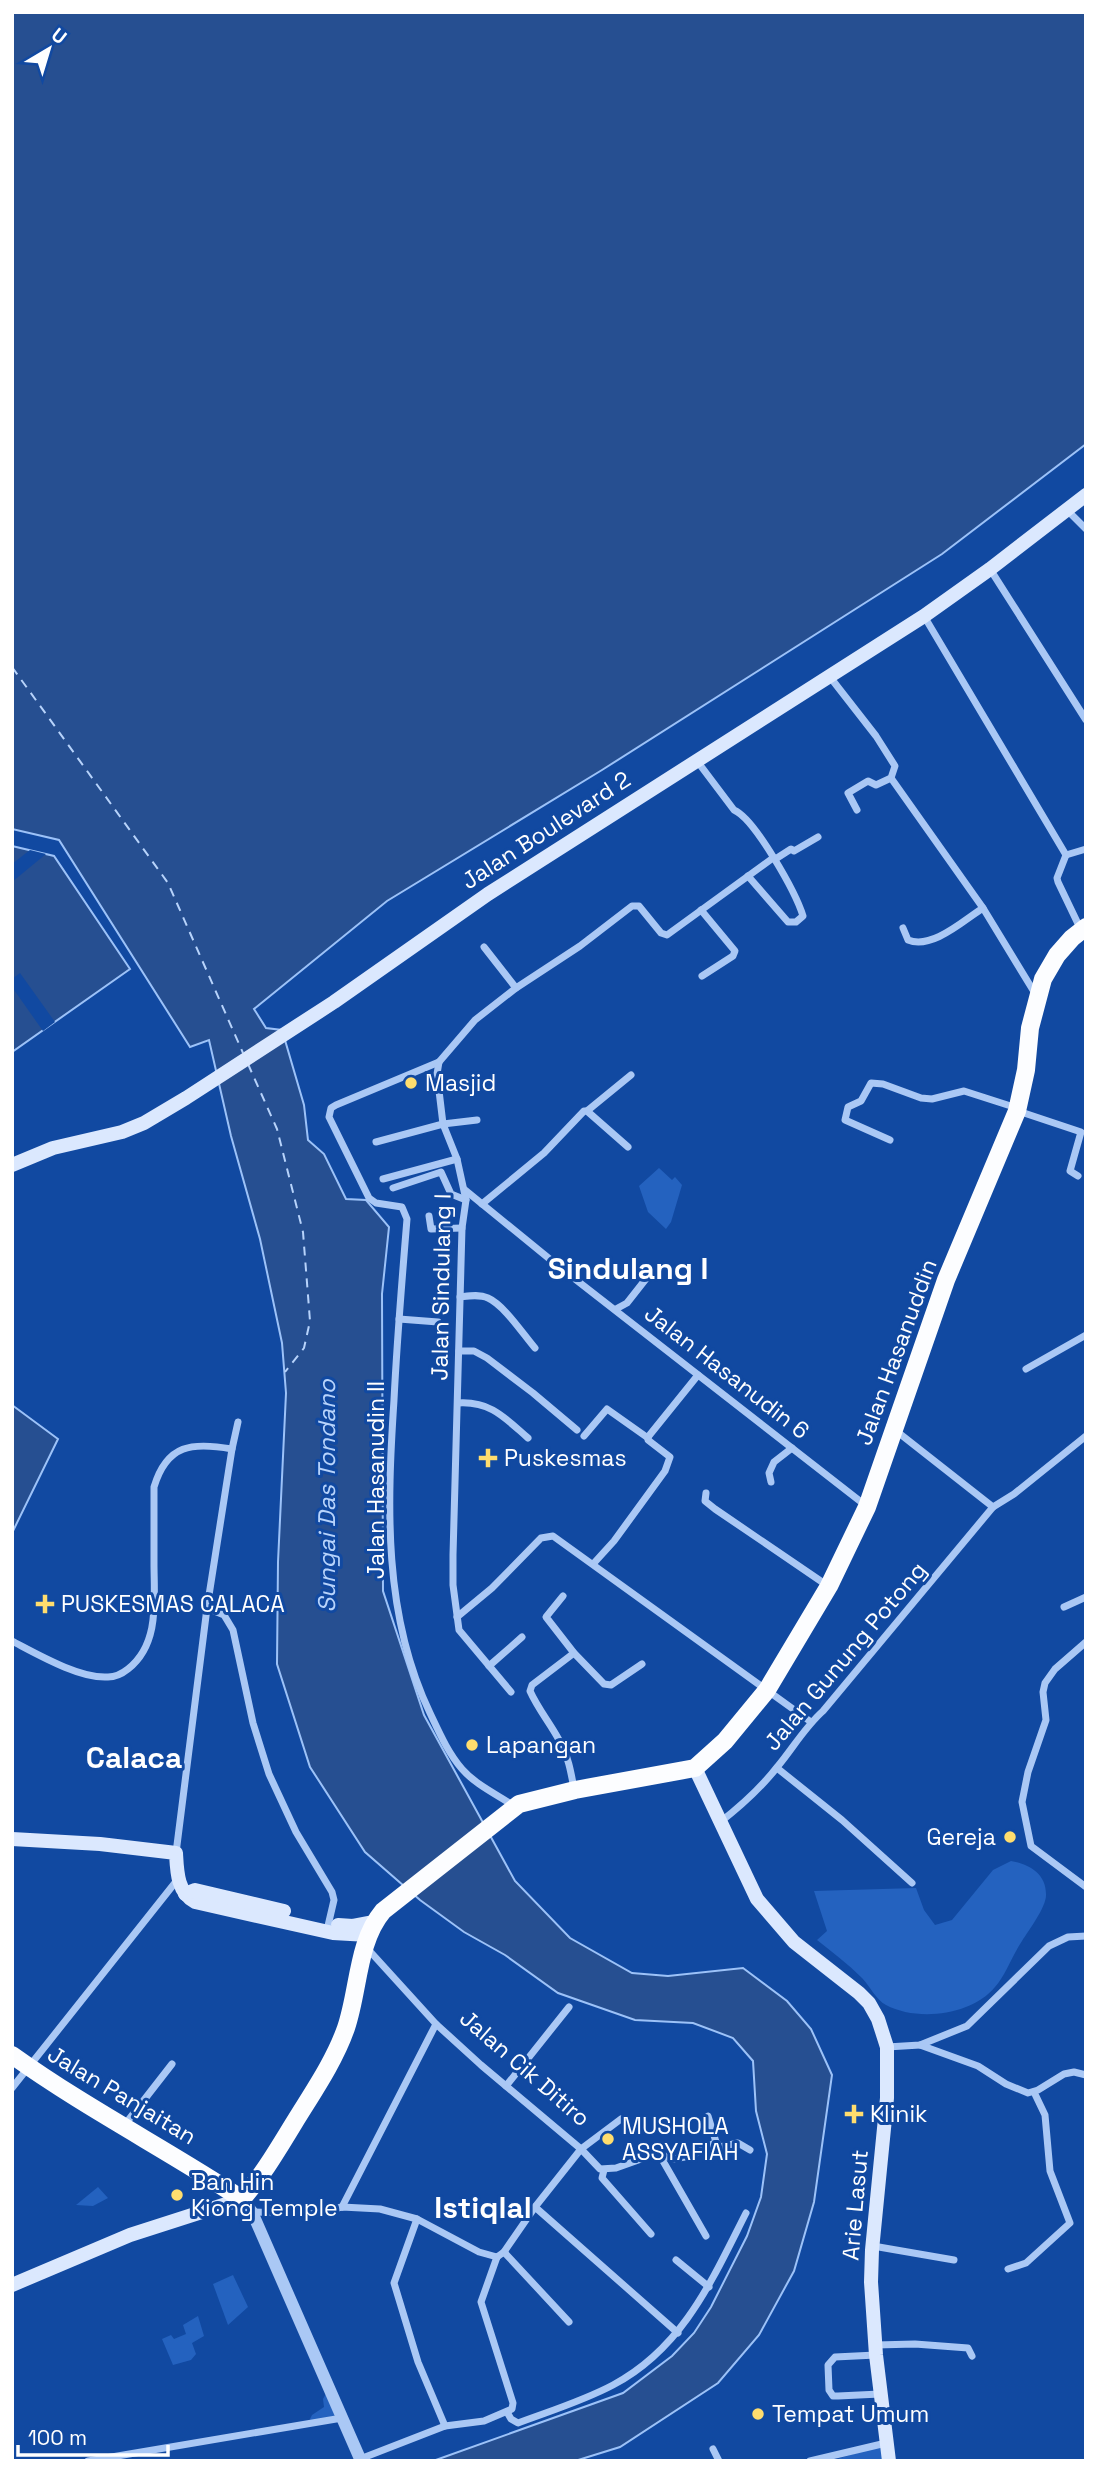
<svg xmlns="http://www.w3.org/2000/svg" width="1098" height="2473" viewBox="0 0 1098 2473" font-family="'Space Grotesk',sans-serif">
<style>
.green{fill:#2462bf}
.water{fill:#264f91;stroke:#9cc2f8;stroke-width:2}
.pier{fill:#1149a1}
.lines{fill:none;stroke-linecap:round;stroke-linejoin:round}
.ferry{stroke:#b7d3fb;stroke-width:2;stroke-dasharray:9 7;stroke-linecap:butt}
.minor{stroke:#aac8f5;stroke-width:7}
.tertiary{stroke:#aac8f5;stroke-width:12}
.secondary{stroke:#dbe8fe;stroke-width:14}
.trunk{stroke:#fcfdff;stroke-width:18}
.poi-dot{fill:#ffdd6e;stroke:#1149a1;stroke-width:2.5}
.labels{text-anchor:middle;stroke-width:6;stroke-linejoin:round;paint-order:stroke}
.street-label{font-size:23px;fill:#fff;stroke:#1149a1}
.poi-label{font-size:23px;fill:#fff;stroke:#1149a1;text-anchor:start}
.water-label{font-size:24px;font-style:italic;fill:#b7d3fb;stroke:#1149a1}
.district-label{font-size:30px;font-weight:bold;fill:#fff;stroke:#1149a1}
</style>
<rect width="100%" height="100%" fill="#1149a1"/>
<g class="green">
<path d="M659,1168L672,1180L675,1177L682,1185L671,1222L666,1229L648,1212L639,1186Z"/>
<path d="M1011,1861C1028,1864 1046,1873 1046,1894C1047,1906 1029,1930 1022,1941C1013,1954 1005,1976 995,1987C972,2015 918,2022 886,2005C876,2000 870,1986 862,1978C848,1964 832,1952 817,1940L827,1931L814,1891L916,1888L924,1910L935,1925L952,1920L993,1870Z"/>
<path d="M98,2187L108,2198L93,2206L76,2205Z"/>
<path d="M233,2275L248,2307L228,2325L213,2284Z"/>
<path d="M198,2316L204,2336L192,2343L196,2354L191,2360L173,2365L162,2339L171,2335L174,2339L186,2334L183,2325Z"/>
<path d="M328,2390L335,2418L312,2423L310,2419L312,2415L324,2407L323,2399Z"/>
<path d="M884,2445L886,2461H830Z"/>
</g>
<g class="water">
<path d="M12,12H1086V444L942,554L602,770L387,901L254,1009L266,1028L282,1030L304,1105L308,1140L324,1154L346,1199L366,1200L389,1227L382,1294L383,1591L424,1715L515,1881L570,1938L632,1973L668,1976L743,1968L787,2001L811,2029L832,2075L814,2202L794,2271L759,2335L718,2383L620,2447L575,2461H433L623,2393L672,2356L694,2333L711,2307L747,2236L761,2197L767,2154L756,2111L753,2061L733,2038L693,2023L635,2020L558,1993L505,1955L464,1932L420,1900L365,1852L310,1767L277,1664L278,1562L286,1393L282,1343L260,1239L231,1136L209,1040L190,1047L59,840L12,829Z"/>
<path d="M12,846L54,856L130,969L12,1052Z"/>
<path d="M12,1405L58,1439L12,1533Z"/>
</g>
<g class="pier">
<path d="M30,850L46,854L12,882V864Z"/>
<path d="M20,973L55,1022L43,1031L12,987V979Z"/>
</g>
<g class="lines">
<g class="ferry">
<path d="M12,667L168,883L243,1053"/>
<path d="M248,1064L277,1129L303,1232L310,1321L304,1348L285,1372"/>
</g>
<g class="minor">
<path d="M1067,510L1086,529"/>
<path d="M990,569L1086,720"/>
<path d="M924,616L1066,855"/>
<path d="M830,677L876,736L895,766L891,778L876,785L868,781L848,793L857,810"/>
<path d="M697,761L734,810C755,819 796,893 803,916L796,922H788L748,876"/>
<path d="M891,778L983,908L1036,995"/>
<path d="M1066,855L1057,878L1058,882L1081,930"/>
<path d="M1066,855L1086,849"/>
<path d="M701,910L735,951L733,956L702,976"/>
<path d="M903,928L908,940C932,950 964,920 983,908"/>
<path d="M484,947L516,988"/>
<path d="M439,1062L336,1105L331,1108L329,1117L369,1198L376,1203L402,1207L407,1219C402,1279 397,1339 394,1400C387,1506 383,1615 430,1713C439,1732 448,1753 462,1769C476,1785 496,1794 514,1806"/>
<path d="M587,1111L631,1075"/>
<path d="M1018,1111L1081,1132L1070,1171L1078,1176"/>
<path d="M890,1140L845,1120L848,1107L861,1101L871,1083L883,1084L921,1098L932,1099L964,1091L1017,1108"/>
<path d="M376,1142L443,1124L477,1120"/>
<path d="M383,1179L457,1159"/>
<path d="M393,1188L441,1172L451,1194L466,1200"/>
<path d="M465,1190L557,1265L865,1505"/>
<path d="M482,1204L544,1153L584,1111H587L628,1147"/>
<path d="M429,1216L431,1229L462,1228"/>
<path d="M460,1297C469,1296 479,1294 488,1298C504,1305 523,1334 535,1348"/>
<path d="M616,1309L627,1303L649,1275"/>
<path d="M399,1319L438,1322"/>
<path d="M459,1351H474L487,1358L533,1393L577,1430"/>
<path d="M1026,1369L1086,1335"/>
<path d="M458,1403C491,1401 505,1418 528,1438"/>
<path d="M895,1430L993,1507L1014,1494L1086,1436"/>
<path d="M584,1436L607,1409L648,1438"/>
<path d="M771,1482L769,1473L774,1462L792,1448"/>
<path d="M706,1493L705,1501L715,1509L828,1586"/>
<path d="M594,1563L614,1541L665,1471L670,1457L648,1440V1437L698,1375"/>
<path d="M563,1596L546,1617L574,1653L604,1684L611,1685L642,1664"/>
<path d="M1064,1607L1086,1597"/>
<path d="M207,1608L224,1615L233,1630L253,1723L269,1774L296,1832L332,1892L334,1900L327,1930"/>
<path d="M457,1617L492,1588L541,1538L553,1536L811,1722"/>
<path d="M12,1641C37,1654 80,1679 108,1677C115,1677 123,1673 128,1669C160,1644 154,1600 154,1563C154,1538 154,1513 154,1487C167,1444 192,1442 232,1449"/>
<path d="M1086,1642L1055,1669L1045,1683L1043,1692L1046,1720L1028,1772L1022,1802L1031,1846L1086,1887"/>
<path d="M574,1653L532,1685L530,1691C538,1709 550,1723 559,1740C568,1755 571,1772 574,1789"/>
<path d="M489,1666L522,1637"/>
<path d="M511,1692L459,1630L453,1585V1555L462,1228L466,1200L457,1159L443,1124L437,1074L439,1062L475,1020L516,988L580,946L632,906H639L661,933L667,935L773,858H777L791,849L794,851L818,837"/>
<path d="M777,1768L842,1820L912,1883"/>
<path d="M719,1823C741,1806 761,1788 778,1766C793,1748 805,1727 823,1711L993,1507"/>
<path d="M176,1853L207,1608L232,1449L238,1422"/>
<path d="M366,1947L436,2024L481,2065L581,2149L600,2169L616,2168L658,2153L673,2159L691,2156L716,2142L708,2116"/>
<path d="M920,2045L978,2066L1006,2084L1028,2093L1038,2090L1064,2074L1074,2072L1086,2075"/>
<path d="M887,2047L920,2045L967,2026L1049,1946L1068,1937L1086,1936"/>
<path d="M506,2086L569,2007"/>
<path d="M12,2088L178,1879"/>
<path d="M123,2127L172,2064"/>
<path d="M716,2142L720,2147L738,2143L750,2150"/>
<path d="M659,2154L706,2236"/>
<path d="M604,2170L602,2178L651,2234"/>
<path d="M342,2207L436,2024"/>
<path d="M535,2207L678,2333"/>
<path d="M252,2212L311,2214L342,2207L380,2209L417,2219L479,2252L497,2257"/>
<path d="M417,2219L394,2283L418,2362L445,2426"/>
<path d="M873,2246L954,2260"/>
<path d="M504,2252L569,2322"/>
<path d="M497,2257L504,2252L535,2207L581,2149L621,2119"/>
<path d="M676,2260L709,2287"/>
<path d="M1008,2269L1026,2263L1070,2223L1050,2171L1045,2115L1034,2092"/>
<path d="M876,2345L915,2344L968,2348L972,2356"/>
<path d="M876,2355L835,2357L828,2365L829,2390L833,2396H838L880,2394"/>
<path d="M507,2412L511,2419L518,2423C550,2411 583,2401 613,2385C683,2348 712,2280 746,2213"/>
<path d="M713,2449L719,2461"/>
<path d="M360,2459L445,2426L484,2421L512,2409L513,2403L481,2302L497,2257"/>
<path d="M88,2461L342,2418"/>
<path d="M810,2461L886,2443"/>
</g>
<path class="tertiary" d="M242,2199L252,2212L361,2461"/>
<g class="secondary">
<path d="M12,1165L53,1148L122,1132L144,1123L186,1098L334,1002L488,894L924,616L990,569L1086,495"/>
<path d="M695,1768L757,1899L794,1942L859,1993L869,2003L878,2019L887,2047V2098L872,2250L871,2282L876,2355L889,2461"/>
<path d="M12,1839L100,1844L176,1853C177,1871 177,1892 195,1902L333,1933L368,1935"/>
<path d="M185,1894L195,1890L284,1911"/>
<path d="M338,1925L353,1926L374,1922"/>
<path d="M12,2285L130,2235L242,2199"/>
</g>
<path class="trunk" d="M12,2055C86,2108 166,2149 242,2199C263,2175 278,2149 294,2123C313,2092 334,2062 346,2028C359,1990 357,1942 383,1911L519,1804L575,1790L695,1768L725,1741L767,1690L829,1586L867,1507L946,1280L1017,1111L1026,1070L1030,1028L1043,979L1057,955L1072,938L1086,927"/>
</g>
<g class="poi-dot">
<circle cx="411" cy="1083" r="7"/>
<path d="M484.5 1447.5h7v7h7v7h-7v7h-7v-7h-7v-7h7z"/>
<path d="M41.5 1593.5h7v7h7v7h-7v7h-7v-7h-7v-7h7z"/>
<circle cx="472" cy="1745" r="7"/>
<circle cx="1010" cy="1837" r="7"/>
<path d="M850.5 2103.5h7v7h7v7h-7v7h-7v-7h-7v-7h7z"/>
<circle cx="608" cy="2139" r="7"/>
<circle cx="177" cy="2195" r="7"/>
<circle cx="758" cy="2414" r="7"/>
</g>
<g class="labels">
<g class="street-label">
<text transform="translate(546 830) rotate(-33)" y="8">Jalan Boulevard 2</text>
<text transform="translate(441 1287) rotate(-89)" y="8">Jalan Sindulang I</text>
<text transform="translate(896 1352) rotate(-70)" y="8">Jalan Hasanuddin</text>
<text transform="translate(727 1372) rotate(38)" y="8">Jalan Hasanudin 6</text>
<text transform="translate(376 1480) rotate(-90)" y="8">Jalan Hasanudin II</text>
<text transform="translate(845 1656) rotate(-50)" y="8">Jalan Gunung Potong</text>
<text transform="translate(525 2068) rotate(41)" y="8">Jalan Cik Ditiro</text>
<text transform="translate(122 2095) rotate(31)" y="8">Jalan Panjaitan</text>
<text transform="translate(855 2205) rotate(-85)" y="8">Arie Lasut</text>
</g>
<g class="poi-label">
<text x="425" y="1091">Masjid</text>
<text x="504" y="1466">Puskesmas</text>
<text x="61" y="1612">PUSKESMAS CALACA</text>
<text x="486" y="1753">Lapangan</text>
<text x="996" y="1845" text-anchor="end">Gereja</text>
<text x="870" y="2122">Klinik</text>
<text x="622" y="2134">MUSHOLA<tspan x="622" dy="26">ASSYAFIAH</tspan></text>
<text x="191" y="2190">Ban Hin<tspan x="191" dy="26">Kiong Temple</tspan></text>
<text x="772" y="2422">Tempat Umum</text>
</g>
<g class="water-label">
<text transform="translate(327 1496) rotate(-90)" y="8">Sungai Das Tondano</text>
</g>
<g class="district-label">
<text x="628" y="1279">Sindulang I</text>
<text x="134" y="1768">Calaca</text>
<text x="483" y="2218">Istiqlal</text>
</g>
</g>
<rect width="1098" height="2473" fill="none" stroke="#ffffff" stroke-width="28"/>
<g transform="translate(49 49) rotate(38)" stroke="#1149a1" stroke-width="5" paint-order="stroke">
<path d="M0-5L12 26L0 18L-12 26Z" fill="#ffffff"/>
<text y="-10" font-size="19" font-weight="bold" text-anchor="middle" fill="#ffffff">U</text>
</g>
<path d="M18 2445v10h150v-10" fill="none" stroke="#ffffff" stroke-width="3.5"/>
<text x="28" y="2445" font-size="21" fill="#ffffff" stroke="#1149a1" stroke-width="5" paint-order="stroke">100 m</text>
</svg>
